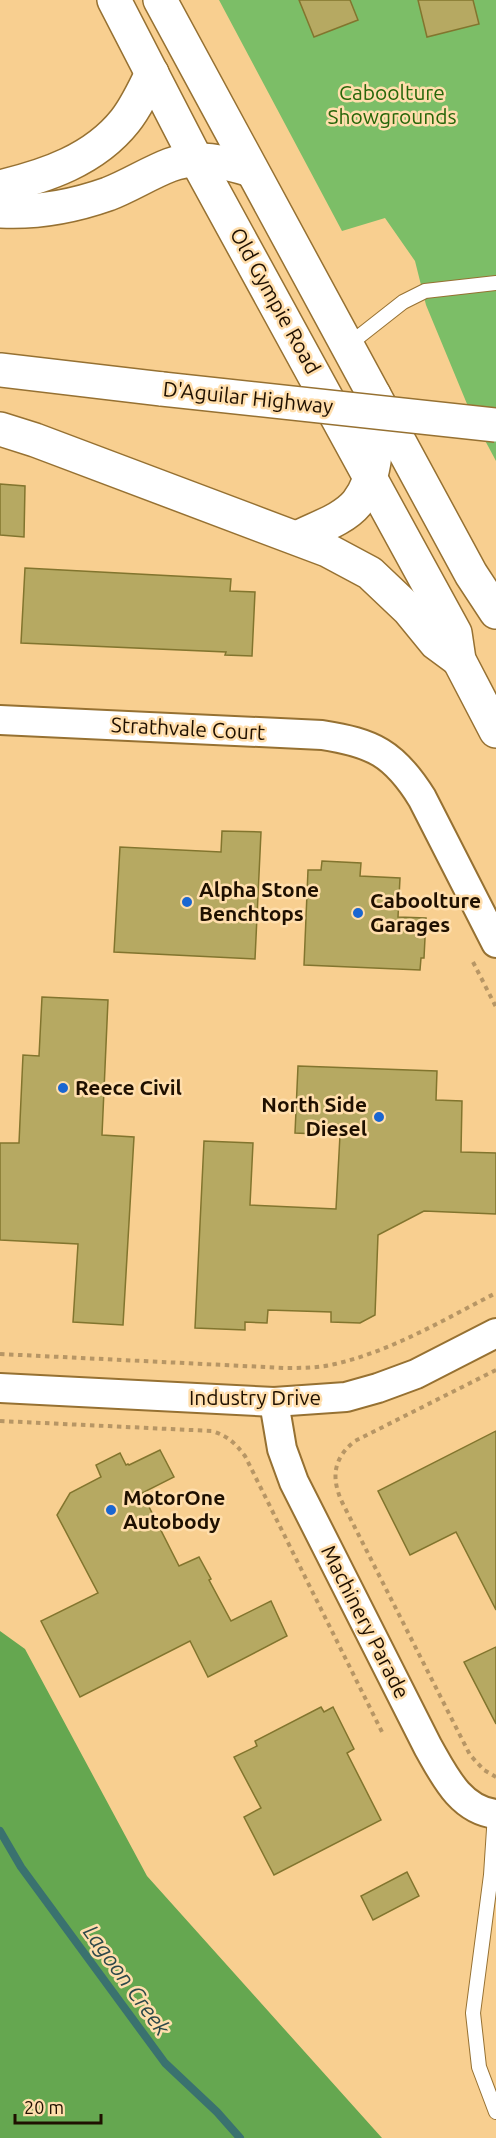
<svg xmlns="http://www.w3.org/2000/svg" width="496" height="2138" viewBox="0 0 496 2138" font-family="Ubuntu,sans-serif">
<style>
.green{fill:#7cbe67}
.forest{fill:#65a750}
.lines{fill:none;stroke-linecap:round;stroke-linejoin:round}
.stream{stroke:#3a726f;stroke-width:8}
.building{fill:#b6a962;stroke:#82752e;stroke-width:1.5}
.service-casing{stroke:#967132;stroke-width:16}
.minor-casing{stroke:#967132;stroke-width:32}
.secondary-casing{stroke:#967132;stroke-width:36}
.trunk-casing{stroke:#967132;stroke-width:36}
.path{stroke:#b79665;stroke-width:4;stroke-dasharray:4.5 4.5;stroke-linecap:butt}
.service{stroke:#fff;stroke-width:14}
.minor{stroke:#fff;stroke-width:28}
.secondary{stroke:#fff;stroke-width:33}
.trunk{stroke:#fff;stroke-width:33}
.trunk-bridge-casing{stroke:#967132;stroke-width:36;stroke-linecap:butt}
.trunk-bridge{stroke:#fff;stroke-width:33}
.poi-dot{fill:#1a66d1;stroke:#ffdeac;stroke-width:2}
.labels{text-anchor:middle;stroke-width:5;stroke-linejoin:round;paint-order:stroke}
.park-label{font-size:21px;fill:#27660a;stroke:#ffdeac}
.street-label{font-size:21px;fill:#1f1000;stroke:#ffdeac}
.poi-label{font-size:21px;font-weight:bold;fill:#1f1000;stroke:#ffdeac;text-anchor:start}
.water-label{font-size:22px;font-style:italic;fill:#2d494a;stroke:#ffdeac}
</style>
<rect width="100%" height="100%" fill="#f8cf90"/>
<path class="green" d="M219,0H496V461L472,416L426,305L415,261L385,218L342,231Z"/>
<path class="forest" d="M0,1631L25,1649L147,1876L382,2138H0Z"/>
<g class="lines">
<path class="stream" d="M0,1831L21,1867L165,2063L217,2112L240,2138"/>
</g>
<g class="building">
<path d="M299,0H350L358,20L314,37Z"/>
<path d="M418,0H473L479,24L427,37Z"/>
<path d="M0,484L25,486L24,537L0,535Z"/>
<path d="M25,568L231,579L230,591L255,592L252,656L225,655L226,652L21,643Z"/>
<path d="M222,831L261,832L255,959L114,952L120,847L221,852Z"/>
<path d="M322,861L361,863L360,876L400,878L398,917L426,918L424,958H421L420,970L304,965L308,870H321Z"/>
<path d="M42,997L108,1000L102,1135L134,1137L123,1325L73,1322L78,1244L0,1240V1143H19L23,1055L39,1056Z"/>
<path d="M298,1066L437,1071L436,1100L462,1101L461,1152L496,1153V1214L424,1211L378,1235L375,1315L360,1323L331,1322V1312L268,1310L267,1323L245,1322V1330L195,1328L204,1141L253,1143L250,1205L336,1209L340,1135L295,1133Z"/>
<path d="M496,1431V1610L456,1532L410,1555L378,1491Z"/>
<path d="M160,1450L174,1477L142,1493L179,1566L199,1557L211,1579L209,1580L231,1621L271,1601L287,1636L208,1677L190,1641L80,1697L41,1621L98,1593L57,1515L70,1493L101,1477L96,1465L120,1453L126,1465L128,1464L129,1465Z"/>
<path d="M496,1647V1724L464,1662Z"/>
<path d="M321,1707L324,1712L333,1707L354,1749L347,1753L381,1820L274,1875L244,1817L261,1808L234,1757L257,1746L255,1741Z"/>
<path d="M407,1872L419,1896L373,1920L361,1896Z"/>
</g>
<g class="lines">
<defs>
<g id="service">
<path d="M347,346L403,302L425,291L496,283"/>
<path d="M495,1814L491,1875L473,2013L479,2067L496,2112"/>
</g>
<g id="minor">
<path d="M0,720L322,735C373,743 394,753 422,798L496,943"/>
<path d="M0,1388L274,1402L346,1397L378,1388L416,1374L496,1333"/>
<path d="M274,1402L282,1449L294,1482L428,1747C444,1775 460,1810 496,1814"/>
</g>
<g id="secondary">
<path d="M114,0L197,161L455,633L459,660L496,731"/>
<path d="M160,0L471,574L496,612"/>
</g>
<g id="trunk">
<path d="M0,187C46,176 94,160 125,121C136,107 144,90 152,73"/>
<path d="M0,211C36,213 74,206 108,194C129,186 149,173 170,165C196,155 226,162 251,170"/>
<path d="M0,370L162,389"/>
<path d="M0,429L35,440L327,550L370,573L409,610L436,643L459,660"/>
<path d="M297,538C316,528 343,520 357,503C381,472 376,432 374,395"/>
</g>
</defs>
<use href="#service" class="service-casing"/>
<use href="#minor" class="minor-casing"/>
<use href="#secondary" class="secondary-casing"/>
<use href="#trunk" class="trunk-casing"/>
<g class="path">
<path d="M473,962L496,1007"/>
<path d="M0,1354L285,1368C302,1368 319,1368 335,1364C392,1351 445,1319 496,1293"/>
<path d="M496,1370L355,1441C333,1458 331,1478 342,1502L470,1755L484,1770L496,1777"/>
<path d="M0,1421L212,1431C228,1436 235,1443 245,1456L383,1734"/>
</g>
<use href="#service" class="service"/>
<use href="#minor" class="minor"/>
<use href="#secondary" class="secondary"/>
<use href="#trunk" class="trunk"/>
<defs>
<path id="trunk-bridge" d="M162,389L496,425"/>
</defs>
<use href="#trunk-bridge" class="trunk-bridge-casing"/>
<use href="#trunk-bridge" class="trunk-bridge"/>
</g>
<g class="poi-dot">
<circle cx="187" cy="902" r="6"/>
<circle cx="358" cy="913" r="6"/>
<circle cx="63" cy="1088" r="6"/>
<circle cx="379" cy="1117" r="6"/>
<circle cx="111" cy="1510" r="6"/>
</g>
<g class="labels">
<g class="park-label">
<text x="392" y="100">Caboolture<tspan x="392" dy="24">Showgrounds</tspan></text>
</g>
<g class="street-label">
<text transform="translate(275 301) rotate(61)" y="7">Old Gympie Road</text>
<text transform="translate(248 398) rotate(6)" y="7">D'Aguilar Highway</text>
<text transform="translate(188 729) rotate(3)" y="7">Strathvale Court</text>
<text x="255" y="1405">Industry Drive</text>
<text transform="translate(365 1622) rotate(63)" y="7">Machinery Parade</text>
</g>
<g class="poi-label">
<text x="199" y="897">Alpha Stone<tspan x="199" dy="24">Benchtops</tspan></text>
<text x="370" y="908">Caboolture<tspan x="370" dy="24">Garages</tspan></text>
<text x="75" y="1095">Reece Civil</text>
<text x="367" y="1112" text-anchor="end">North Side<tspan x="367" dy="24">Diesel</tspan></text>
<text x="123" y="1505">MotorOne<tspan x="123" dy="24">Autobody</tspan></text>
</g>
<g class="water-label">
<text transform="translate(127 1980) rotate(54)" y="8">Lagoon Creek</text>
</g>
</g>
<path d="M15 2114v9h86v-9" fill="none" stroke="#1f1000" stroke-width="3"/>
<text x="24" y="2114" font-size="18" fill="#1f1000" stroke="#ffdeac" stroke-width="4.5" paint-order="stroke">20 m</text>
</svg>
